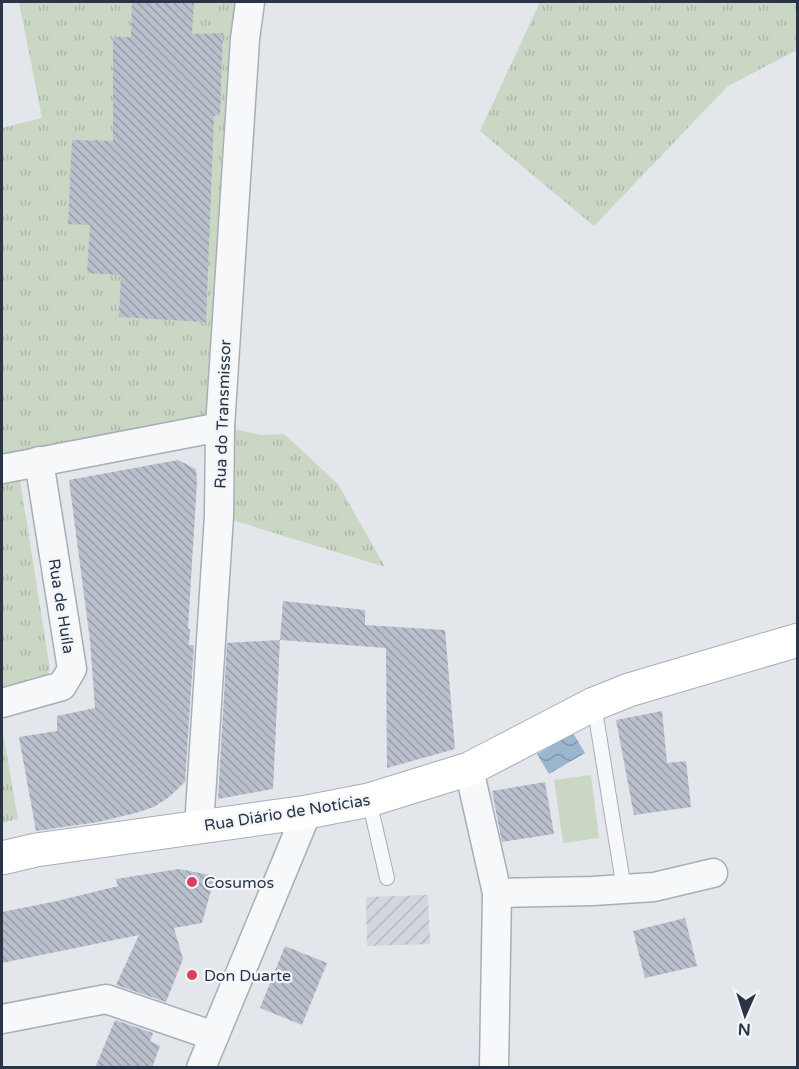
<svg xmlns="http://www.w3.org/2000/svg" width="799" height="1069" viewBox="0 0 799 1069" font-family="'Varela Round',sans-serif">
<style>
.industrial{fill:url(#industrial-furrows)}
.grass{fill:url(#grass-tufts)}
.garden{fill:#c9d7c4}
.water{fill:url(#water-waves)}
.building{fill:url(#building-back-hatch)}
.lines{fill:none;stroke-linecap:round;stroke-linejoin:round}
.service-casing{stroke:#a7aeb7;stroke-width:16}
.minor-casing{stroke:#a7aeb7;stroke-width:31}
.secondary-casing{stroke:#a7aeb7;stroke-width:35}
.service{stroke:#f7f8fa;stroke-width:14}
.minor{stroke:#f7f8fa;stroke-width:28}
.secondary{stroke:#fff;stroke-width:33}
.poi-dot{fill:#da405b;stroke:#f3f6f9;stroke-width:2}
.labels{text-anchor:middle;stroke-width:4.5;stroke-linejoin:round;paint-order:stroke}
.street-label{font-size:16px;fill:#293547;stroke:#f3f6f9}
.poi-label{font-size:16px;fill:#293547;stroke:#f3f6f9;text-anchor:start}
</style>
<defs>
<pattern id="industrial-furrows" width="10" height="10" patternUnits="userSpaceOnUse" patternTransform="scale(1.5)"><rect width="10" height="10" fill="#d1d6df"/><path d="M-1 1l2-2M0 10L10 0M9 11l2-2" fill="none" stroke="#b3b8c1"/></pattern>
<pattern id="grass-tufts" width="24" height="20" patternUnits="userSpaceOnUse" patternTransform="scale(1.5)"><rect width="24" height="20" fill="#c9d7c4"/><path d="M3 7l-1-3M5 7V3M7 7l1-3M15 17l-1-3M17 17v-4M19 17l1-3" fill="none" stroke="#adb9aa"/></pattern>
<pattern id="water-waves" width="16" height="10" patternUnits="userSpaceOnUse" patternTransform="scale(1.5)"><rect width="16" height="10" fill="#9cb6cf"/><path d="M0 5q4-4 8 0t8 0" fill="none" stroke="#7f95aa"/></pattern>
<pattern id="building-back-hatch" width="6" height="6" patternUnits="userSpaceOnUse" patternTransform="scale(1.5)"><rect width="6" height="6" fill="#bac0cb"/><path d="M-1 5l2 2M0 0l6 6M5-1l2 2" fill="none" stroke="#979da7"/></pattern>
</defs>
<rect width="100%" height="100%" fill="#e3e7ec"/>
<path class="industrial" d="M428,895L430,944L367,946L366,897Z"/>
<g class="grass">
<path d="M19,2H250L220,426L261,435L284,434L338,484L385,567L219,516L220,427L2,469V128L42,118Z"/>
<path d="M540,2H797V50L728,86L594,226L480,131Z"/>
<path d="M20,480L50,669L41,685L2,696V484Z"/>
<path d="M2,727L18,819L2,823Z"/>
</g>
<path class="garden" d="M591,775L599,838L563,843L554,780Z"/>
<path class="water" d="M573,733L585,753L549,774L537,754Z"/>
<g class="building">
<path d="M132,2H194L192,34L223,33L220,115L214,116L206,322L119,317L121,275L87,273L90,225L68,224L72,140L113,141V37H131Z"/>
<path d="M178,460L196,469L197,481L188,629H190L189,645H194L185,782L169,797L154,807L136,813L98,822L36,831L19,737L57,731V716L95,708L90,641L69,480Z"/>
<path d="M283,601L365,610V625L445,630L455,749L387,768L386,648L280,640Z"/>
<path d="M280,640L273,789L218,799L227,643Z"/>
<path d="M662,711L667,763L686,761L691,807L634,815L616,720Z"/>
<path d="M545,782L554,834L502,842L492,791Z"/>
<path d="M179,869L215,876L202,923L174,928L183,959L166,1002L116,985L139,935L2,963V912L57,901L118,886L116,879Z"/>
<path d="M685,918L697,966L645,978L633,931Z"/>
<path d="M285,946L327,963L302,1025L260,1008Z"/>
<path d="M115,1020L153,1033L150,1041L160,1046L152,1068H95Z"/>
</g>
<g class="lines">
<defs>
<g id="service">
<path d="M594,704L624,889"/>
<path d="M369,800L387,878"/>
</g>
<g id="minor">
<path d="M2,469L220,427"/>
<path d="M2,703L62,686L72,669L39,461"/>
<path d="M469,769L497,893L494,1068"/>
<path d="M199,827L219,516L220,427L245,39L250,2"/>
<path d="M497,893L593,891L654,887L713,873"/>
<path d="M2,1019L106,999L214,1036"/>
<path d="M201,1068L307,812"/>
</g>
<path id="secondary" d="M2,858L36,850L307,812L369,800L469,769L594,704L629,690L798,640"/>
</defs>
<use href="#service" class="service-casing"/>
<use href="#minor" class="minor-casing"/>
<use href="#secondary" class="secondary-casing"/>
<use href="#service" class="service"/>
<use href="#minor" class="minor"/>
<use href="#secondary" class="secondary"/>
</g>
<g class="poi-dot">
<circle cx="192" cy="882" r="6"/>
<circle cx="192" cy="975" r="6"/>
</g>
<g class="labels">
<g class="street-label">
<text transform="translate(222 414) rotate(-88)" y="6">Rua do Transmissor</text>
<text transform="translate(62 606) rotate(81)" y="6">Rua de Huíla</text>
<text transform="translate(287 812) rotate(-9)" y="6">Rua Diário de Notícias</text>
</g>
<g class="poi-label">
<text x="204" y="888">Cosumos</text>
<text x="204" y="981">Don Duarte</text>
</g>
</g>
<rect width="799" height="1069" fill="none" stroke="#293547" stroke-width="6"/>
<g transform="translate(745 1015) rotate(183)" stroke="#f3f6f9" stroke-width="4.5" paint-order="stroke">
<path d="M0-4.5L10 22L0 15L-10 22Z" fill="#293547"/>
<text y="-9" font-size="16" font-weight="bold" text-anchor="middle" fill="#293547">N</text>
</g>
</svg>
